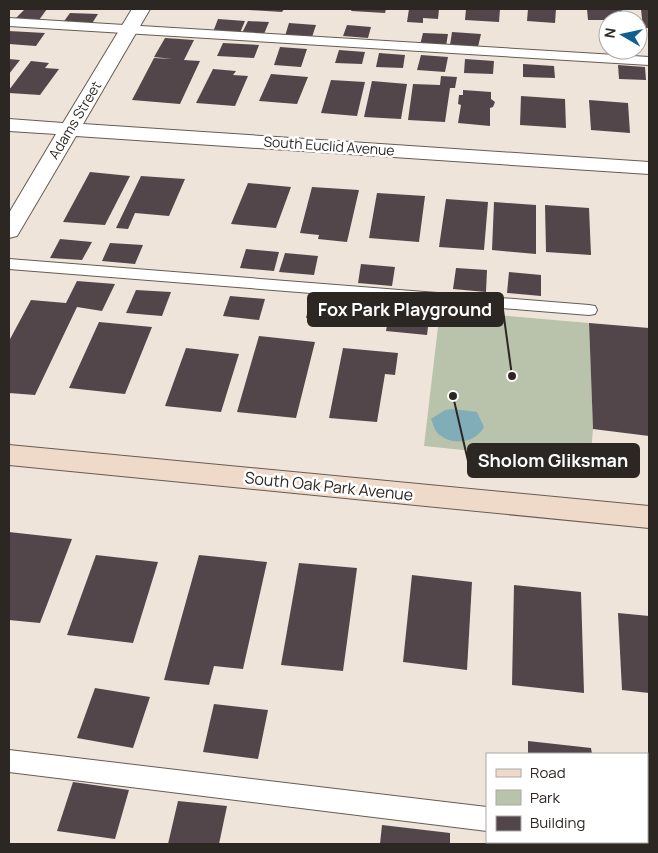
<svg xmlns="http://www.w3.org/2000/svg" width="658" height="853" viewBox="0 0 658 853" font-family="Manrope,sans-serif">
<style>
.green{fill:#b9c2aa}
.water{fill:#81adb9}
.building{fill:#53464b}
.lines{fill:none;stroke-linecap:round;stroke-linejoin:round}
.lane-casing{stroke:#655c53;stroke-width:2}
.street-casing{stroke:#655c53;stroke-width:2}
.secondary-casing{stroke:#655c53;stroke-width:2}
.lane{fill:#fff;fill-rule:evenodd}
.street{fill:#fff;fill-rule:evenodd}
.secondary{fill:#efd9c8;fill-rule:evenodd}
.labels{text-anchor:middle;stroke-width:5;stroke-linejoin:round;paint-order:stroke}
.far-street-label{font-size:14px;fill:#2c2723;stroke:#fff}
.street-label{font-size:16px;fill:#2c2723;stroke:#fff}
.leader{fill:none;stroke:#2c2723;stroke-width:2}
.callout-dot{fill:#2c2723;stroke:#fff;stroke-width:2}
.callout{fill:#2c2723;stroke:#2c2723;stroke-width:2}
.callout-label{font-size:18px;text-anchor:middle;font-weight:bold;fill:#fff}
</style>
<rect width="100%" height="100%" fill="#efe4d9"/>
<path class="green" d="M440,310L589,323L593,429L590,463L424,446Z"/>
<path class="water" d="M453,409L477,412L484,427C476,442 455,446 441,436C434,432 434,425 431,419L445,410Z"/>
<g class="building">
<path d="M25,9H47L39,20L16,18Z"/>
<path d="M249,9H284L282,12L249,10Z"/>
<path d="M352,9H386L385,13L351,11Z"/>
<path d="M409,9H439L438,19L423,18V23L407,22Z"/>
<path d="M466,9H500L499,22L465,20Z"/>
<path d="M528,9H556L555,23L527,21Z"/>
<path d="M587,9H622L624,20H588Z"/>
<path d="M641,9H649V28H643Z"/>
<path d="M70,13L98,14L91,25L62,24Z"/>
<path d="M218,19L245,21L240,33L213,32Z"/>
<path d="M248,21L269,22L264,34L242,33Z"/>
<path d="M289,23L316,25L312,37L285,36Z"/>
<path d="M347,25L371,27L368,38L343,36Z"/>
<path d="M9,31L45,33L36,46L9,44Z"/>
<path d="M452,32L481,34L478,47L450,45Z"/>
<path d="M423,33L448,34L446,46L420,45Z"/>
<path d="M165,38L194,40L184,60L200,61L180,104L132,100L154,58L172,59L154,57Z"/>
<path d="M223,43L259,45L254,58L217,56Z"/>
<path d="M280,47L307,49L301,67L274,65Z"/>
<path d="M339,50L365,52L362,64L335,63Z"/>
<path d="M379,53L405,55L403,68L376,67Z"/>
<path d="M421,55L448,57L445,72L417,70Z"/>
<path d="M9,59L20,60L9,74Z"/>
<path d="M465,59L494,61L493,74L464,73Z"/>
<path d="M31,61L49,63L45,68L59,69L40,95L9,93V90Z"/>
<path d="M523,64L554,66L555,78L523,77Z"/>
<path d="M618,65L645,67L646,80L619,79Z"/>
<path d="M213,69L236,71L233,75L248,76L235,106L196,103Z"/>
<path d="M271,74L308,77L297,104L259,101Z"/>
<path d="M441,76L457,77L455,88H450L445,122L408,120L413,84L440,85Z"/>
<path d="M331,80L365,82L357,116L321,113Z"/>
<path d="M372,81L407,84L401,119L364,117Z"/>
<path d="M463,90L491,92V99L495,102L493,107L490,108V126L458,123L461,105L458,104L459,95H463Z"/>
<path d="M521,96L565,99L566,128L520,125Z"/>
<path d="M589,100L628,103L630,133L591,130Z"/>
<path d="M90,172L130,176L105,225L63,222Z"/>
<path d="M141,176L185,179L169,216L135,213L128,229L116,228Z"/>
<path d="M248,183L291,187L276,228L231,224Z"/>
<path d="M312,187L359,190L347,242L318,239L319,235L300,233Z"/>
<path d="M377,193L425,196L419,242L369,238Z"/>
<path d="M446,199L488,202L484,250L439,247Z"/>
<path d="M494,202L536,205V254L492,250Z"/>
<path d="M545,205L589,208L591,255L546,252Z"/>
<path d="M60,239L92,242L82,260L50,258Z"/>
<path d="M110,243L143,245L135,264L102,261Z"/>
<path d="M246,249L279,252L274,271L240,268Z"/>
<path d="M285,253L318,256L314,275L279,272Z"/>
<path d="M361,264L395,267L392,286L358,283Z"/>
<path d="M456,268L487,270L486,292L453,289Z"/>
<path d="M509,272L541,275V296L507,293Z"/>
<path d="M77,281L115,284L102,311L77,307L35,395L9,393V341L31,300L66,303Z"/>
<path d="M136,290L171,292L162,316L126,313Z"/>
<path d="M230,296L265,299L259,320L223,316Z"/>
<path d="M311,298L346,301L341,321L306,318Z"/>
<path d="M390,306L430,310L427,335L386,331Z"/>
<path d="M99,322L152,327L125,394L69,388Z"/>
<path d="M589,323L649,328V436L593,429Z"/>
<path d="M259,336L315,342L296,418L237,412Z"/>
<path d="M186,348L239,354L221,412L165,406Z"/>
<path d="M343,348L398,353L395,375L385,374L377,422L329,418Z"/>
<path d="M9,532L72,539L40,623L9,620Z"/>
<path d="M96,555L158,562L133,643L67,635Z"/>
<path d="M199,555L267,562L243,669L214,666L209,685L164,680Z"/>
<path d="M299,563L357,568L343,671L281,665Z"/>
<path d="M412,575L472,582L467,670L403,662Z"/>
<path d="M514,585L581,592L584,693L512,685Z"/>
<path d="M618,613L649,616V693L622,690Z"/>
<path d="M95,688L150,697L133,748L77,738Z"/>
<path d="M214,704L268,710L258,759L203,752Z"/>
<path d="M528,741L591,748L592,754H528Z"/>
<path d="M73,782L129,790L115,839L57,831Z"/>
<path d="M178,801L227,806L219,844H168Z"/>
<path d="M382,825L450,833V844H380Z"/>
</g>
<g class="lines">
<defs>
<g id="lane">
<path d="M9,18L649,57V65L9,26Z"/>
<path d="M9,259L589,305L595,306L597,310L595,314L589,315L9,269Z"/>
<path d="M9,750L487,807V831L9,772Z"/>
<path d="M647,826H649V844H637L636,842H647Z"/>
</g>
<path id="street" d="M132,9H150L83,124L649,162V174L76,136L20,231L17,236L9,238V213L56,134L9,131V119L63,123Z"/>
<path id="secondary" d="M9,445L649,506V528L9,465Z"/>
</defs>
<use href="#lane" class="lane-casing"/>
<use href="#street" class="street-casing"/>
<use href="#secondary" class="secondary-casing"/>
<use href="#lane" class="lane"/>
<use href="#street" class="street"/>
<use href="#secondary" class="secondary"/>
</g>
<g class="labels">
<g class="far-street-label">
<text transform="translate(75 120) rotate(-59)" y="5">Adams Street</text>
<text transform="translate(329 146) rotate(4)" y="5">South Euclid Avenue</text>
</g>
<g class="street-label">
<text transform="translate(329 486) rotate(6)" y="6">South Oak Park Avenue</text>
</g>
</g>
<path class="leader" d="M512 376L503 310M453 396L468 461"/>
<g class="callout-dot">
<circle cx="512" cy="376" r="5"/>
<circle cx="453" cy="396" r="5"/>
</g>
<g class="callout">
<rect x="308" y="293" width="195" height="33" rx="5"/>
<rect x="468" y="444" width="171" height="33" rx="5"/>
</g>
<g class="callout-label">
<text x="405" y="316">Fox Park Playground</text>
<text x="553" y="467">Sholom Gliksman</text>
</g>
<rect width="658" height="853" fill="none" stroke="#2c2723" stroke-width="20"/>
<rect x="486" y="753" width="162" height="90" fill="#ffffff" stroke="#aba9a7"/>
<rect x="496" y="769" width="25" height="8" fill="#efd9c8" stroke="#aba9a7"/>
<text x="530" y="778" font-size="15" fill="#2c2723">Road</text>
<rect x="496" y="790" width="25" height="15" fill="#b9c2aa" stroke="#aba9a7"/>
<text x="530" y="803" font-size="15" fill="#2c2723">Park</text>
<rect x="496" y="816" width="25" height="15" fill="#53464b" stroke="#aba9a7"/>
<text x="530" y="828" font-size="15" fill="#2c2723">Building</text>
<g transform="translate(623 35) rotate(279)"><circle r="24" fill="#ffffff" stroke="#aba9a7"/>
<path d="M0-4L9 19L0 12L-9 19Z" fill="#115f91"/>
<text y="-8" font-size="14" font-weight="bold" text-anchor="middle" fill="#2c2723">N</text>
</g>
</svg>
